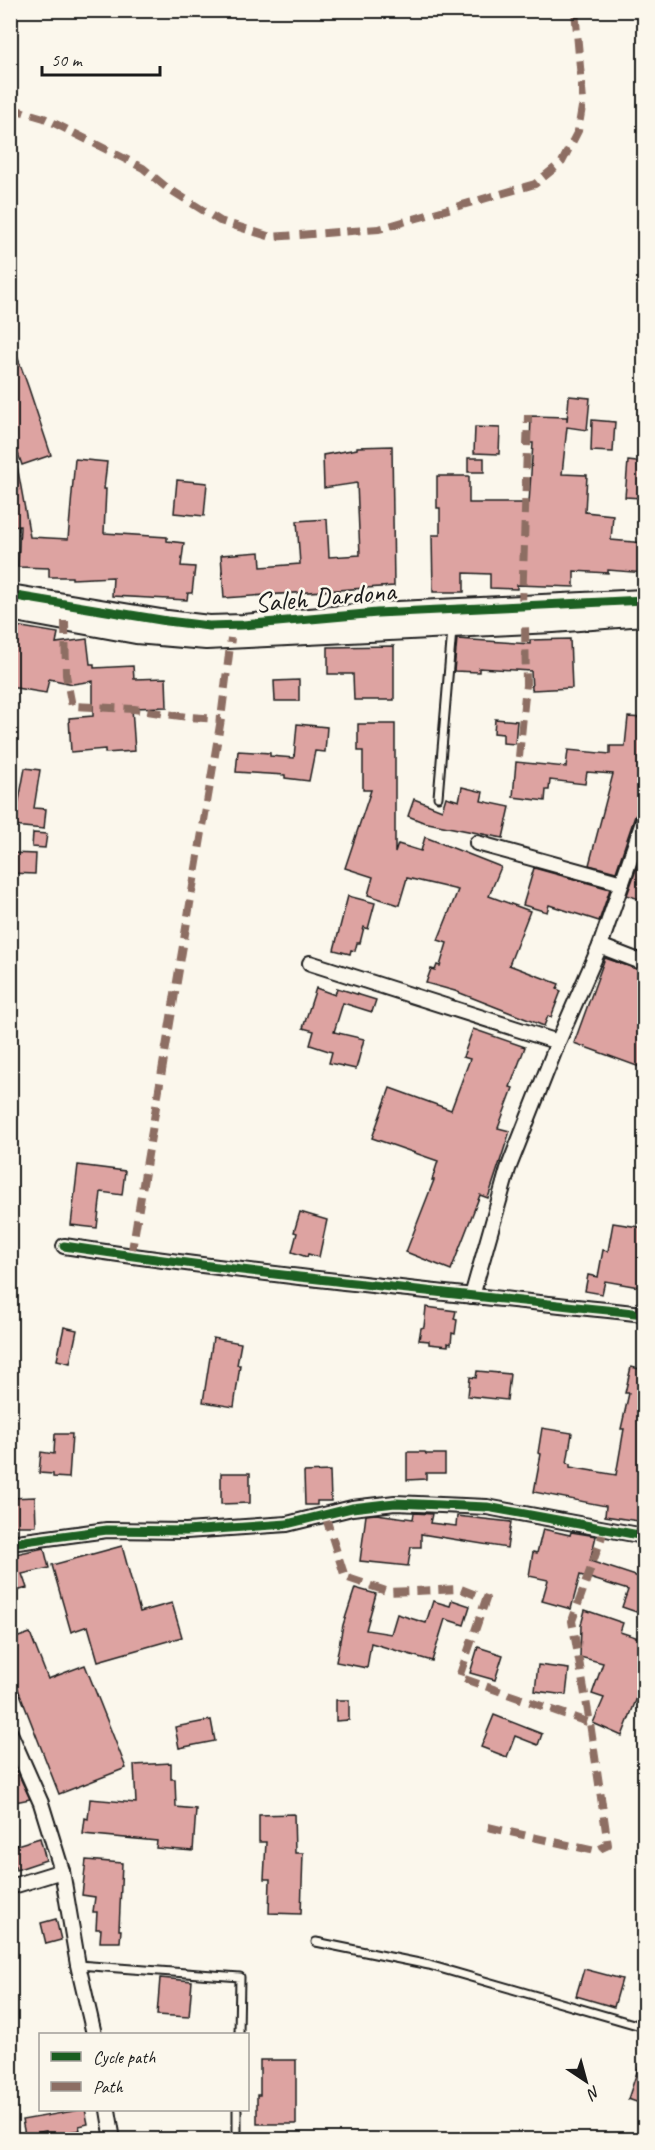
<svg xmlns="http://www.w3.org/2000/svg" width="655" height="2150" viewBox="0 0 655 2150" font-family="Caveat,sans-serif">
<style>
.building{fill:#dda3a1;stroke:#1c1c1c;stroke-width:1.5}
.lines{fill:none;stroke-linecap:round;stroke-linejoin:round}
.lane-casing{stroke:#1c1c1c;stroke-width:11}
.street-casing{stroke:#1c1c1c;stroke-width:18}
.secondary-casing{stroke:#1c1c1c;stroke-width:24}
.lane{stroke:#fbf7ec;stroke-width:7}
.street{stroke:#fbf7ec;stroke-width:14}
.secondary{stroke:#fbf7ec;stroke-width:20}
.quiet{stroke:#8d6e63;stroke-width:8;stroke-dasharray:15 8;stroke-linecap:butt}
.cycleway-casing{stroke:#fbf7ec;stroke-width:13}
.cycleway{stroke:#1b5e20;stroke-width:9}
.labels{text-anchor:middle;stroke-width:5;stroke-linejoin:round;paint-order:stroke}
.street-label{font-size:28px;fill:#1c1c1c;stroke:#fbf7ec}
</style>
<rect width="100%" height="100%" fill="#fbf7ec"/>
<filter id="ink" filterUnits="userSpaceOnUse"><feTurbulence type="fractalNoise" baseFrequency=".0167" numOctaves="2"/><feDisplacementMap in="SourceGraphic" scale="12" xChannelSelector="R" yChannelSelector="G"/><feConvolveMatrix kernelMatrix="1 2 1 2 8 2 1 2 1" color-interpolation-filters="sRGB"/></filter>
<g filter="url(#ink)">
<g class="building">
<path d="M10,342H12L28,386L51,455L22,465L10,430Z"/>
<path d="M569,396L590,398L587,430L567,427L562,474L587,475L585,512L613,515L611,540L645,543V573L608,570V573L574,571V587L517,585V589L490,588V574L464,573V592H433L432,535H440V508H437V476H469V503H529L533,443H530L531,416L567,417V422Z"/>
<path d="M592,420L615,422L613,452L591,451Z"/>
<path d="M475,427L500,428L499,454L474,453Z"/>
<path d="M392,446L394,586L224,598L221,555L260,552L261,567L300,564L297,521L327,519L329,557L360,555L357,483L324,488L323,455L357,449V447Z"/>
<rect x="468" y="458" width="16" height="14"/>
<path d="M75,459L107,462L104,489H106L104,533L167,537V541L184,543L181,566L195,567L192,593H188L187,600L112,596L113,577L72,579V577H49V568L18,567L20,526L10,527V466L17,465L30,537L68,539Z"/>
<path d="M628,461L645,463V495H642V498L625,497Z"/>
<path d="M177,480L207,483L204,516L174,513Z"/>
<path d="M10,625L58,633L56,643L87,639L90,664H94V668L133,666L134,679L166,678L167,707L132,708L135,751L105,753V749L71,752L69,718L93,716V681L73,684L49,679L46,693L10,687Z"/>
<path d="M457,639L530,644V640L570,639L572,688L532,690L531,671L479,668V672L454,671Z"/>
<path d="M394,646V700H354L353,674H328V647Z"/>
<path d="M299,680V701H275L274,681Z"/>
<path d="M628,717L645,718V810L639,812L635,816L616,872L589,865L613,774L587,772L585,784L550,780L549,790H546L545,801L513,797L516,762L566,767L568,750L610,754V746H625Z"/>
<path d="M495,719L517,721L515,744L503,743V734L494,733Z"/>
<path d="M297,724L327,727L325,752L315,751L309,781L285,778V775L236,772L238,751L270,753V756L294,758Z"/>
<path d="M358,724H395V853L398,844L421,851L425,837L501,867L489,896L530,911L509,965L559,984L557,989L561,991L551,1017L548,1016L544,1026L455,991L426,983L431,969L435,970L437,965L440,966L447,943L438,940L458,890L407,878L399,905L368,895L373,877L345,868L371,790H363V751H358Z"/>
<path d="M25,768L40,770L34,808L46,809L44,829L13,826L15,806H18Z"/>
<path d="M462,787L483,792L481,801L510,807L503,838L423,822L408,816L414,799L442,810L446,797L459,801Z"/>
<path d="M33,833L47,834L45,848L32,847Z"/>
<path d="M645,845V901L627,895Z"/>
<path d="M10,853L36,854L35,874L10,873Z"/>
<path d="M534,868L610,889L599,921L549,905L547,912L523,905Z"/>
<path d="M348,896L375,903L368,929L364,927L360,943H357L355,951L351,950L350,954L334,950Z"/>
<path d="M605,958L645,972V1069L574,1043Z"/>
<path d="M316,988L335,995L337,988L376,1000L372,1012L343,1003L334,1032L364,1039L356,1069L329,1063L332,1052L310,1045L314,1031L303,1028Z"/>
<path d="M473,1029L525,1047L510,1087L513,1088L498,1128L510,1131L488,1198L480,1195L451,1270L406,1252L434,1180H432L438,1161L372,1138L390,1088L451,1110L470,1059L463,1057Z"/>
<path d="M78,1165L125,1171L122,1195L101,1192L97,1228L71,1225Z"/>
<path d="M300,1212L327,1220L319,1257L308,1254L307,1257L292,1252L297,1233L294,1232Z"/>
<path d="M613,1223L645,1228V1288L605,1281L602,1294L585,1291L588,1275L598,1277L603,1250L608,1251Z"/>
<path d="M426,1307L456,1311L454,1319L457,1320L455,1334L452,1333L451,1344L448,1343V1346L429,1344V1341L419,1340L421,1328L424,1327Z"/>
<path d="M64,1327L77,1330L70,1363L57,1360Z"/>
<path d="M213,1338L241,1343L237,1365H240L234,1407L203,1402Z"/>
<path d="M631,1367L645,1370V1522L605,1516L606,1506L534,1492L541,1454L538,1453L542,1428L572,1433L567,1463L570,1464V1467L616,1475L624,1429H621L629,1393H625Z"/>
<path d="M477,1371L510,1374L507,1400L468,1396L470,1377L476,1378Z"/>
<path d="M55,1434H72L69,1478L53,1477V1474L39,1473L41,1452L54,1454Z"/>
<path d="M407,1452H425L426,1454H445V1473H426V1479L407,1480Z"/>
<path d="M330,1471L331,1501H317V1505H305L304,1472Z"/>
<path d="M221,1473H250V1503L221,1504Z"/>
<path d="M35,1497L36,1526H10V1498Z"/>
<path d="M414,1513L432,1514L430,1523L456,1526L457,1516L511,1522L507,1548L421,1534V1547H411L408,1566L360,1561L366,1515L376,1514L413,1519Z"/>
<path d="M543,1529L570,1535L571,1532L596,1536L590,1561L645,1579V1615L622,1607L628,1590L580,1575L571,1609L542,1601L548,1580L529,1576L533,1552L537,1553Z"/>
<path d="M122,1546L140,1612L172,1603L182,1637L98,1661L88,1626L71,1632L52,1565Z"/>
<path d="M44,1548L49,1568L22,1574L27,1588L10,1593V1552L15,1551L16,1554Z"/>
<path d="M355,1588L376,1594L366,1630L391,1634L397,1614L426,1623L433,1601L450,1606L452,1600L470,1606L464,1625L445,1619L432,1661L371,1643L367,1668L336,1662L343,1625Z"/>
<path d="M585,1610L623,1623L620,1632L645,1640V1677L622,1736L593,1723L604,1698L592,1694L603,1663L580,1657L581,1625Z"/>
<path d="M30,1633L48,1679L85,1665L126,1768L59,1794L13,1676L10,1678V1640Z"/>
<path d="M478,1647L503,1655L495,1680L470,1673Z"/>
<path d="M538,1665L569,1669L566,1695L535,1691Z"/>
<path d="M336,1700H349V1720L336,1721Z"/>
<path d="M494,1715L542,1734L538,1745L515,1736L507,1757L481,1747Z"/>
<path d="M211,1720L215,1741L179,1748L175,1727Z"/>
<path d="M10,1756L30,1799L10,1803Z"/>
<path d="M171,1763V1779H175L176,1807L196,1809L193,1851L156,1848L157,1841L83,1834L85,1818L88,1819L90,1799L136,1803L134,1765Z"/>
<path d="M294,1814L295,1853H303L301,1914L269,1913L270,1879H264L266,1842H259V1815Z"/>
<path d="M40,1838L46,1860L16,1870L10,1847Z"/>
<path d="M86,1860L122,1863L119,1930H121L120,1942H100L101,1929H96L97,1912H93L95,1897L82,1895Z"/>
<path d="M56,1919L61,1940L46,1944L41,1923Z"/>
<path d="M584,1969L622,1979L614,2007L576,1996Z"/>
<path d="M160,1978L192,1981L189,2017L157,2015Z"/>
<path d="M642,2057L645,2058V2105L628,2099Z"/>
<path d="M260,2060H296V2124H257V2095H260Z"/>
<path d="M85,2109L88,2124L79,2126L80,2130L47,2136L46,2131L25,2135L22,2120Z"/>
</g>
<g class="lines">
<defs>
<g id="lane">
<path d="M438,797L452,630"/>
<path d="M316,1942L429,1965L644,2027"/>
<path d="M78,1965L240,1977L239,2034"/>
<path d="M237,2140V2110"/>
</g>
<g id="street">
<path d="M477,843L622,883"/>
<path d="M600,946L644,963"/>
<path d="M310,963L558,1042"/>
<path d="M64,1246C256,1275 451,1293 644,1314"/>
<path d="M472,1296L508,1169L558,1042L600,946L644,819"/>
<path d="M10,1543L107,1530L186,1531L287,1524L352,1508L395,1503L487,1507L644,1536"/>
<path d="M10,1733L41,1803L62,1871L78,1965L94,2034"/>
<path d="M10,1887L62,1871"/>
<path d="M108,2110L113,2140"/>
</g>
<g id="secondary">
<path d="M10,595L167,621L209,626L243,625L377,613L644,600"/>
<path d="M10,610L136,633L206,639L553,622L644,615"/>
</g>
</defs>
<use href="#lane" class="lane-casing"/>
<use href="#street" class="street-casing"/>
<use href="#secondary" class="secondary-casing"/>
<use href="#lane" class="lane"/>
<use href="#street" class="street"/>
<use href="#secondary" class="secondary"/>
<g class="quiet">
<path d="M10,108L44,118L143,168L166,187L220,221L271,237L379,229L535,184L562,162L578,131L583,101L575,10"/>
<path d="M522,607L528,415"/>
<path d="M65,621L66,675L72,706L134,709L187,717L221,719"/>
<path d="M519,757L526,685L525,623"/>
<path d="M131,1256L221,719L231,638"/>
<path d="M325,1515L345,1577L389,1592L461,1589L486,1599L459,1677L590,1723"/>
<path d="M488,1827L595,1851L608,1845L590,1723L572,1621L605,1528"/>
</g>
<defs>
<g id="cycleway">
<path d="M10,595L167,621L209,626L243,625L377,613L644,600"/>
<path d="M64,1246C256,1275 451,1293 644,1314"/>
<path d="M10,1543L107,1530L186,1531L287,1524L352,1508L395,1503L487,1507L644,1536"/>
</g>
</defs>
<use href="#cycleway" class="cycleway-casing"/>
<use href="#cycleway" class="cycleway"/>
</g>
</g>
<g class="labels">
<g class="street-label">
<text transform="translate(325 596) rotate(-5)" y="10">Saleh Dardona</text>
</g>
</g>
<rect width="655" height="2150" fill="none" stroke="#fbf7ec" stroke-width="36"/>
<rect x="18" y="18" width="619" height="2114" fill="none" stroke="#1c1c1c" stroke-width="2" filter="url(#ink)"/>
<rect x="39" y="2033" width="210" height="78" fill="#fbf7ec" stroke="#a29f99" stroke-width="1.5"/>
<rect x="51" y="2052" width="30" height="9" fill="#1b5e20" stroke="#a29f99" stroke-width="1.5"/>
<text x="93" y="2063" font-size="18" fill="#1c1c1c">Cycle path</text>
<rect x="51" y="2082" width="30" height="9" fill="#8d6e63" stroke="#a29f99" stroke-width="1.5"/>
<text x="93" y="2093" font-size="18" fill="#1c1c1c">Path</text>
<g transform="translate(586 2081) rotate(144)" stroke="#fbf7ec" stroke-width="4.5" paint-order="stroke">
<path d="M0-4.5L10 22L0 15L-10 22Z" fill="#1c1c1c"/>
<text y="-9" font-size="16" font-weight="bold" text-anchor="middle" fill="#1c1c1c">N</text>
</g>
<path d="M42 66v9h118v-9" fill="none" stroke="#1c1c1c" stroke-width="3"/>
<text x="51" y="66" font-size="18" fill="#1c1c1c" stroke="#fbf7ec" stroke-width="4.5" paint-order="stroke">50 m</text>
</svg>
